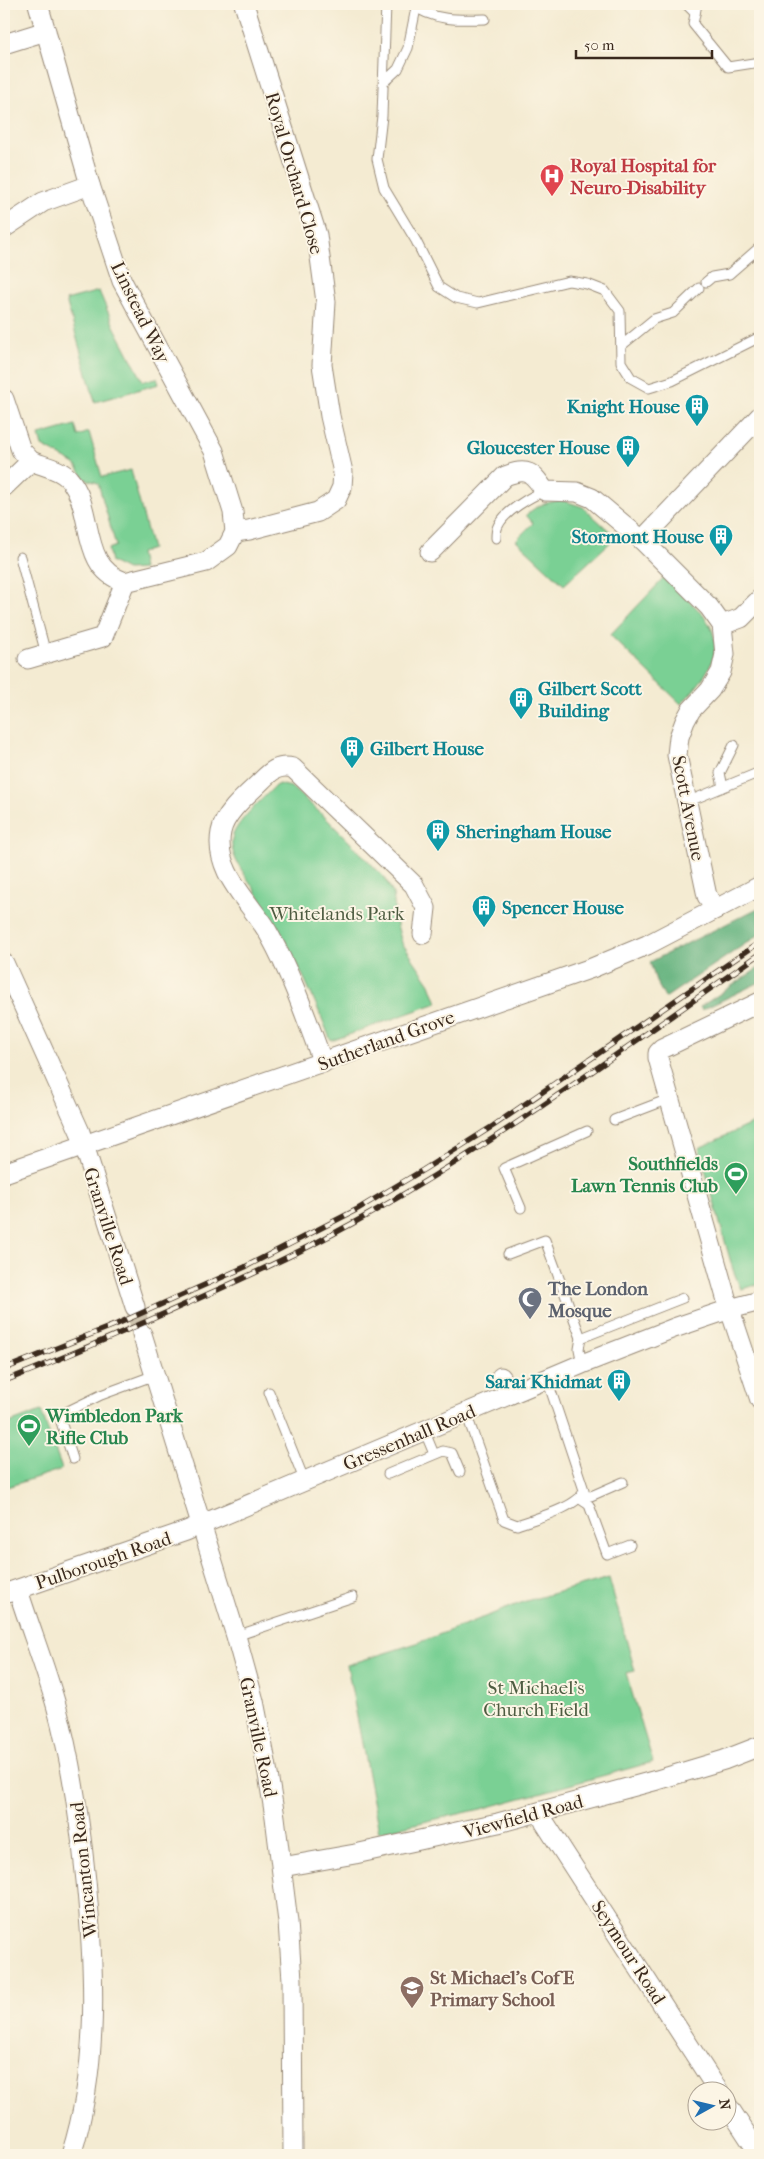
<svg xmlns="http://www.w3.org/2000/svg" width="764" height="2159" viewBox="0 0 764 2159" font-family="'IM FELL French Canon',serif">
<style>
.green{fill:#7ad094;stroke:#5a7d59}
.forest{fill:#63b27e;stroke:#4f6e4e}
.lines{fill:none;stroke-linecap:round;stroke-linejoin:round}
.street-tunnel{stroke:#cfc4ae;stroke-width:19;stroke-dasharray:19 9;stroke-linecap:butt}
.lane-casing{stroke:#988a78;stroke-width:11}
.street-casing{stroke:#988a78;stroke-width:21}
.lane{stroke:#fff;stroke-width:9}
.street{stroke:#fff;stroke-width:19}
.rail-casing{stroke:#3b2a1e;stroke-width:5.5}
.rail{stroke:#fcf5e5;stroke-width:4;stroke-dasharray:11;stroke-linecap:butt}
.labels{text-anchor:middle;stroke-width:4;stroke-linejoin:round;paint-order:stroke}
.health-label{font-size:19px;font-weight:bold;fill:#be3a42;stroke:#fcf5e5;text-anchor:start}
.street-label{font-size:19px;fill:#3b2a1e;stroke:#fcf5e5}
.culture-label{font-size:19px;font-weight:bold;fill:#0d838f;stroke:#fcf5e5;text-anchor:end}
.park-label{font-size:19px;fill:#4e5c41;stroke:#fcf5e5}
.leisure-label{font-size:19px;font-weight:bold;fill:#27864d;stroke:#fcf5e5;text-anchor:end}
.worship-label{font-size:19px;font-weight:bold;fill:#5b616d;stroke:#fcf5e5;text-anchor:start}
.education-label{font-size:19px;font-weight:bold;fill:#785e54;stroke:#fcf5e5;text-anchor:start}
</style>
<rect width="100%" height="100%" fill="#fcf5e5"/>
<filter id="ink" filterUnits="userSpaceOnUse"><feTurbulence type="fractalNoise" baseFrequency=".02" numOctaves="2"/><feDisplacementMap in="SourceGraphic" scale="10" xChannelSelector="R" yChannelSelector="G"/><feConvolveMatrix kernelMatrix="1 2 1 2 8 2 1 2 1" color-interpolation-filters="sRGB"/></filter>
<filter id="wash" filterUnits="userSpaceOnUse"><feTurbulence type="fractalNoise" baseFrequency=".0096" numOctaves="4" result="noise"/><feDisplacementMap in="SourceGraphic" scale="20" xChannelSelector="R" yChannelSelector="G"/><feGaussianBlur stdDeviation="1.12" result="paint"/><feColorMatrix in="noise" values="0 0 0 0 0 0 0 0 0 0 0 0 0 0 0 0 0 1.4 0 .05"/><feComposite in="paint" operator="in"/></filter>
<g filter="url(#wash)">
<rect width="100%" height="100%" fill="#f4ebd2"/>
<g class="green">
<path d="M99,291L114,326L143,381L157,378L159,384L95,402L66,300Z"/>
<path d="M75,425L78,436L89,432L102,477L131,470L152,549L140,553L143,569L127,570L111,562L108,549L116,546L98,483L85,479L75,464L42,446L39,435Z"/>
<path d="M562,500L583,507L616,537L564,585L516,540L533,523L526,515C537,505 547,502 562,500Z"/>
<path d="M664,578C677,591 696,605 706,619C729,651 703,681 681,704L610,635Z"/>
<path d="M279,784L291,787L325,817L385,878L393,894L397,925L402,943L430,984L437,1003L331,1041C310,987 285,935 253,887C244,873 230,857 232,839C234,823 264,798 275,786Z"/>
<path d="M760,1120V1284L741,1289L733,1270L699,1148Z"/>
<path d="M41,1411L62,1469L4,1488V1425Z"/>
<path d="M609,1578L635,1671L626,1673L653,1762L481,1809L379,1832L347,1665L420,1642L526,1601Z"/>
</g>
<g class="forest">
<path d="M760,907V934L665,998L656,981L650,962Z"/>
<path d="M760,967V982L702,1010L700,1007Z"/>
</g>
</g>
<g filter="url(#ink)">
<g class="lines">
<path class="street-tunnel" d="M135,1307L142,1334"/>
<defs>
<g id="lane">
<path d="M386,4L382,116L377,159L384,188L416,241L439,287L456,298L478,303L569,281L587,284L605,291L620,311L621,362L631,378L649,388L672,381L760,337"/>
<path d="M411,4C433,21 458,20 485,19"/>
<path d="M686,4L695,13"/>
<path d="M697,4L693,24L728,67L760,62"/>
<path d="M759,4L760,5"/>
<path d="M384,82L398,69L408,48L416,8"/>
<path d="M706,282L712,277L729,274L760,247"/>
<path d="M621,346L654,319L673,313L699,288"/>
<path d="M496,538C496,535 496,530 498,526C504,512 531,496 545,491"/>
<path d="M20,557L46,654"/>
<path d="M723,787L720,773L734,745"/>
<path d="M687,802L760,772"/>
<path d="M614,1120L669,1099"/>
<path d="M521,1208L504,1168L587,1131"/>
<path d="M508,1254L545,1240L581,1338L579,1349L582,1364"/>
<path d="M581,1338L683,1298"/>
<path d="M269,1392L305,1482"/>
<path d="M466,1413L504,1520L517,1525C533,1519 580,1507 584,1490L547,1379"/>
<path d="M424,1430L434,1454"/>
<path d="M73,1459L61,1422L62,1414L101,1395L155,1375"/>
<path d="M388,1474L443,1451L452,1453L460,1472"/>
<path d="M583,1495L591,1496L623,1482"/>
<path d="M580,1499L589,1505L607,1554L630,1545"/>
<path d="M236,1636L353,1597"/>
</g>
<g id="street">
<path d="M38,4L90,185L122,281L214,451L233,512L235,532L249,530L318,512L336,500L342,487L343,472L330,416L322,365L326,302L317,235L244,4"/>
<path d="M4,44L46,31"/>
<path d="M4,228L43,202L90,185"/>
<path d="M4,399L21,450L31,461L4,487"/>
<path d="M31,461C43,466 61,469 69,479C96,510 78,567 125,582L206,562L228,546L235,532"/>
<path d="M642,540L760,416"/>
<path d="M430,552L505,476C528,467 532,472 545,491L577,492L592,498L642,540L709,607L722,625L725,654L721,672L710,690L691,710L685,721L679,737L677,755L707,896L716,909"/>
<path d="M722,625L741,618L760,599"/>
<path d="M28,659L103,637L125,582"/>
<path d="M4,963L80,1132L135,1307"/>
<path d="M760,1002L662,1049L658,1053V1058L727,1301L760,1400"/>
<path d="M323,1063C307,1020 292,976 270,936C253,904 213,873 221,832C224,815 243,798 255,787C267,776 275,763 293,768L414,885L426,908L423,934"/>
<path d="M4,1173L592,968L647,945L760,886"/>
<path d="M142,1334L236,1636L254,1701L266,1762L275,1817L288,1922L292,1980L293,2155"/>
<path d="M501,1377L510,1394"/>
<path d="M18,1590C30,1628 45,1666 56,1705C72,1762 80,1822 86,1881C95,1971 99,2068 71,2155"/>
<path d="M4,1594L186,1531L582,1364L674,1328L730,1309L760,1301"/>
<path d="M540,1812L545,1823L719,2092"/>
<path d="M282,1867L355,1854L498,1823L657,1780L724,1760L760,1746"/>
<path d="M726,2103L760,2155"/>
</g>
</defs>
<use href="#lane" class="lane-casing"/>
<use href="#street" class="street-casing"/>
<use href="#lane" class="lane"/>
<use href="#street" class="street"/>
<defs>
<g id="rail">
<path d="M4,1369L117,1324L245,1267L356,1210L423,1170L493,1126L760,942"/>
<path d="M4,1381C57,1361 109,1338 161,1315C227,1286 292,1257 355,1222C496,1144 627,1046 760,954"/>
</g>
</defs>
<use href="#rail" class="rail-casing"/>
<use href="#rail" class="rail"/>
</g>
</g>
<defs>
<symbol id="hospital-pin" viewBox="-11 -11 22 30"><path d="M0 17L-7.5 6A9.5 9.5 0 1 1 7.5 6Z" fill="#e0444e" stroke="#fcf5e5"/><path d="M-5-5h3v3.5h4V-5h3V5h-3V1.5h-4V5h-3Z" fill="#fff"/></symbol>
<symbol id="building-pin" viewBox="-11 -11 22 30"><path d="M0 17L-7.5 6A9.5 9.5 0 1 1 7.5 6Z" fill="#0f9aa8" stroke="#fcf5e5"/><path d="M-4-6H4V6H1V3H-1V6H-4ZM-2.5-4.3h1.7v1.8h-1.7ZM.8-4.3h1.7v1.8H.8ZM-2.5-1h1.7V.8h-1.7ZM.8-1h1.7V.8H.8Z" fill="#fff"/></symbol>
<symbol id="stadium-pin" viewBox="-11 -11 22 30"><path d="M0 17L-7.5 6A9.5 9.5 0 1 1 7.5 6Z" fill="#2e9e5b" stroke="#fcf5e5"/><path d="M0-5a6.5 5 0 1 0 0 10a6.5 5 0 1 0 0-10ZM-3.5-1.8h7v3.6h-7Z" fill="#fff"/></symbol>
<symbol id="mosque-pin" viewBox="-11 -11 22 30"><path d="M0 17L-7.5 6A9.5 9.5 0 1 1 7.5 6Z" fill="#6b7280" stroke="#fcf5e5"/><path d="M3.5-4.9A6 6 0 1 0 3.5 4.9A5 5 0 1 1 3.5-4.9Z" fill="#fff"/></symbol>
<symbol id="school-pin" viewBox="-11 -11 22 30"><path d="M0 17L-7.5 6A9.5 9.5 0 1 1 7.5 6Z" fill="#8d6e63" stroke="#fcf5e5"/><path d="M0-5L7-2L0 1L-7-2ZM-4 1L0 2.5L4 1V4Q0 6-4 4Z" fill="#fff"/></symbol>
</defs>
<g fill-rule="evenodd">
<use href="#hospital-pin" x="538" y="162" width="28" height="38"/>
<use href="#building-pin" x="683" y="392" width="28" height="38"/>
<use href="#building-pin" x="614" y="433" width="28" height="38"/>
<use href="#building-pin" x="707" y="522" width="28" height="38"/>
<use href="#building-pin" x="507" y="685" width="28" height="38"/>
<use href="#building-pin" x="338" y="734" width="28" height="38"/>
<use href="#building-pin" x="424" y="817" width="28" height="38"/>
<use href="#building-pin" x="470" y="893" width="28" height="38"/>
<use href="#stadium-pin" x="722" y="1160" width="28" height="38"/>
<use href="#mosque-pin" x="516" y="1285" width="28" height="38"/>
<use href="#building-pin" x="605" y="1367" width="28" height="38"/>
<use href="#stadium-pin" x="15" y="1412" width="28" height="38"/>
<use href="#school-pin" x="398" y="1974" width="28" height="38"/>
</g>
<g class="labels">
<g class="health-label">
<text x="570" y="172">Royal Hospital for<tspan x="570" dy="22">Neuro-Disability</tspan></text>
</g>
<g class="street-label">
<text transform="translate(295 173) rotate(74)" y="7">Royal Orchard Close</text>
<text transform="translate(141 312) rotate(64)" y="7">Linstead Way</text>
<text transform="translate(689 808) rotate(79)" y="7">Scott Avenue</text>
<text transform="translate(386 1040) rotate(-20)" y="7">Sutherland Grove</text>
<text transform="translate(109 1226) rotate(72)" y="7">Granville Road</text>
<text transform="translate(409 1437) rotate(-23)" y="7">Gressenhall Road</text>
<text transform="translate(103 1560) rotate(-19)" y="7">Pulborough Road</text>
<text transform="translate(259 1737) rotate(78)" y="7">Granville Road</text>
<text transform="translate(523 1816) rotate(-15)" y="7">Viewfield Road</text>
<text transform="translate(83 1870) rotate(-96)" y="7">Wincanton Road</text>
<text transform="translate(629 1952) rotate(57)" y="7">Seymour Road</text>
</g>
<g class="culture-label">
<text x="680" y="413">Knight House</text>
<text x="610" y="454">Gloucester House</text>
<text x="704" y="543">Stormont House</text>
<text x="538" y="695" text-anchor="start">Gilbert Scott<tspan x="538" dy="22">Building</tspan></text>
<text x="370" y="755" text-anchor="start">Gilbert House</text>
<text x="456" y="838" text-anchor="start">Sheringham House</text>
<text x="502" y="914" text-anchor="start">Spencer House</text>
<text x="602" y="1388">Sarai Khidmat</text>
</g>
<g class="park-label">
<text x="337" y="920">Whitelands Park</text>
<text x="536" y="1694">St Michael's<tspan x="536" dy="22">Church Field</tspan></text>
</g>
<g class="leisure-label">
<text x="718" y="1170">Southfields<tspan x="718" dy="22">Lawn Tennis Club</tspan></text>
<text x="46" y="1422" text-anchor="start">Wimbledon Park<tspan x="46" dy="22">Rifle Club</tspan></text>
</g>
<g class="worship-label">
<text x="548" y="1295">The London<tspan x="548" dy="22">Mosque</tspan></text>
</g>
<g class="education-label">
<text x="430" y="1984">St Michael's CofE<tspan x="430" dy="22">Primary School</tspan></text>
</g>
</g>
<rect width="764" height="2159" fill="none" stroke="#fcf5e5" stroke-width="20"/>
<g transform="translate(712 2106) rotate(82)"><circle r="24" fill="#fcf5e5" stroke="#afa495"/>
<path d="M0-4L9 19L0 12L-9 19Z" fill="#1f6fb2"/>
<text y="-8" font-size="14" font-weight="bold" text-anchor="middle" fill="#3b2a1e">N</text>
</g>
<path d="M576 50v8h136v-8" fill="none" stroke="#3b2a1e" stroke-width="2.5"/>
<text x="584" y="50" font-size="15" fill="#3b2a1e" stroke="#fcf5e5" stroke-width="4" paint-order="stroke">50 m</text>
</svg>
